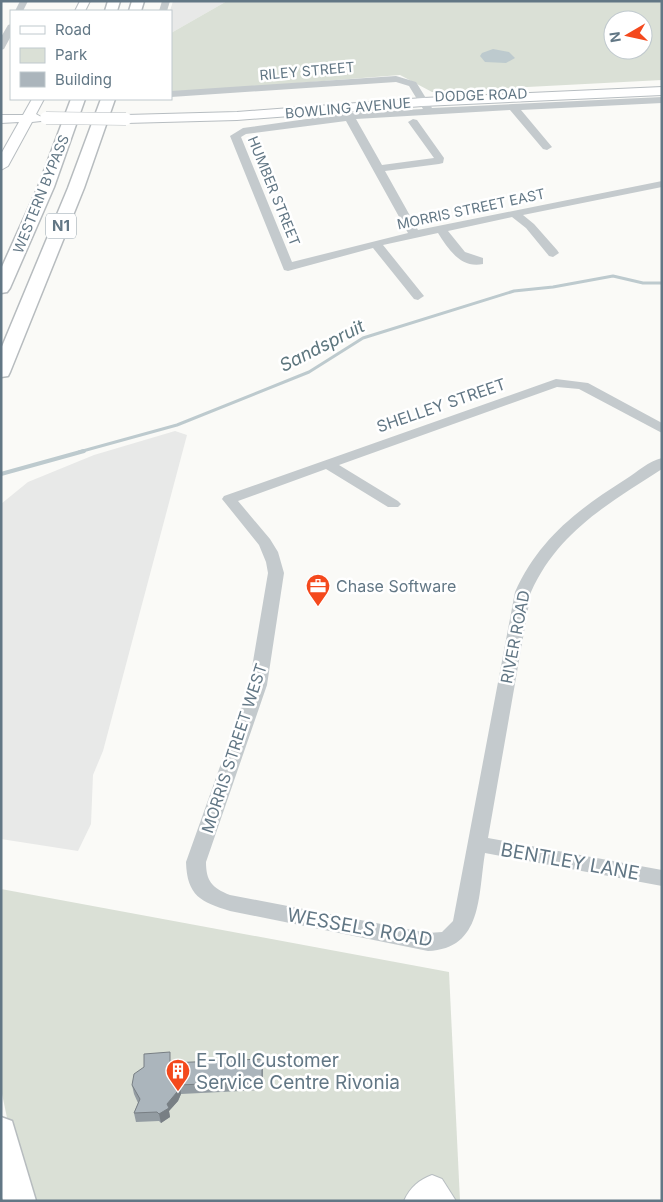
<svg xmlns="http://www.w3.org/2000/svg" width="663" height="1202" viewBox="0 0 663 1202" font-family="Inter,sans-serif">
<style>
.built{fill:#e8e9e8}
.green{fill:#dae0d6;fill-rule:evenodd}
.water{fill:#bdcace}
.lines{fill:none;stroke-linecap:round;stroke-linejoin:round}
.stream-far1{stroke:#bdcace;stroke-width:3}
.stream{stroke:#bdcace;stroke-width:4}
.major-casing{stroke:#b7bdc1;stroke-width:2}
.highway-casing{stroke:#b7bcbf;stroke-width:3}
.minor{fill:#c4cacd;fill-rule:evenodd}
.major{fill:#fff;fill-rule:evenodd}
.highway{fill:#fff;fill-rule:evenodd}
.major-bridge-casing{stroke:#b7bdc1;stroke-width:13;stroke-linecap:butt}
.major-bridge{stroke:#fff;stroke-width:12}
.wall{fill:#939ca2}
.shaded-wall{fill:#787f84}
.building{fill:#abb5bc;stroke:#787f84}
.labels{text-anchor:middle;stroke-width:5;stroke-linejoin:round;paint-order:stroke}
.far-street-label{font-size:14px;fill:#627785;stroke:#fff}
.shield{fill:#fff;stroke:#91a0aa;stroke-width:1}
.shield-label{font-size:15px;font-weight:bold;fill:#627785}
.street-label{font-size:16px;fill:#627785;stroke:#fff}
.poi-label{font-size:16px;fill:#627785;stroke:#fff;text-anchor:start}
.water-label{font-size:18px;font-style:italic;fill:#5d767e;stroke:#fff}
.near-street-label{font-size:19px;fill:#627785;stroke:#fff}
.near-poi-label{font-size:19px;fill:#627785;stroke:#fff;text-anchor:start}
</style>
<rect width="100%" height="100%" fill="#fafaf7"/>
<g class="built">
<path d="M173,1H227L171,33L170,11Z"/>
<path d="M175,431L187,435L103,751L93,775L91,824L78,851L1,839V504L28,482L94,455Z"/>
</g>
<g class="green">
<path d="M227,1H662V80L432,92L400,75L171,93V33ZM613,20H643V50H613Z"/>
<path d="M1,889L449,972L460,1201H30L16,1161L1,1089Z"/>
</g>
<path class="water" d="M493,49L509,52L515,58L506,63L485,62L480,56L482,53Z"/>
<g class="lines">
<path class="stream-far1" d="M79,452L177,425L309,372L363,338L514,291L553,287L613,276L643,283H662"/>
<path class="stream" d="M1,474L84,451"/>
<defs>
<g id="major">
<path d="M80,1H90L85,11H75Z"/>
<path d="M662,87V95L423,106L237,120L126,123L120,119L126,115L237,112L423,98Z"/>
<path d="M32,99H44L36,114L43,118L41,121L32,122L8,166L1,170V154L19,122L1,123V115H23Z"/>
<path d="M432,1175L442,1179L456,1201H404C410,1187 419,1180 432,1175Z"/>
</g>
<g id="highway">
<path d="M108,1H120L117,11H105Z"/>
<path d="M132,1H144L141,11H129Z"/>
<path d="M71,99H85L54,187L10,288L7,292L1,293V269L38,187Z"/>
<path d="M101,99H115L84,188L10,372L8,376L1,377V349L68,188Z"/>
<path d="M1,1117L12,1121L36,1201H3L1,1194Z"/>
</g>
</defs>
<use href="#major" class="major-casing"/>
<use href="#highway" class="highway-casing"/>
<g class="minor">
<path d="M20,1H28L23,11H15Z"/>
<path d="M162,1H170L167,11H159Z"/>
<path d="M11,24V36L4,49L1,50V37L8,25Z"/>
<path d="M396,76L416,82L432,108L662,97V103L521,110L552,147L547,150L543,149L510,110L356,119L382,165L434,158L408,122L413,119L417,120L444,158L443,163L439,164L385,171L418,230L662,181V187L523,215L534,224L557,250L559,253L553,257L549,256L526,228L512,217L448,231L465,252L483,258V264C461,269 448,249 438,233L383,245L424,296L418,300L414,299L373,248L288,271L284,270L230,136L243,128L349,113L423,109L409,86L396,82L171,97V91ZM346,121L408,233L292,262L241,137L246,134Z"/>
<path d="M556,379L588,383L662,423V433L579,389L557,387L339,465L398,501L401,504L398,507H388L326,469L238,501L270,539L278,552L284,573L267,685L206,862C206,881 212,888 230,895L428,933L442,932L453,921L515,592C539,539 577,510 626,479C637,472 649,461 662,458V469C609,503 558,532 531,592L488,838L662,870V886L485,853C478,895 483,949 428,951L230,911C201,902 187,896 186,862L249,685L268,573L266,562L259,545L222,499L224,496Z"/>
</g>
<use href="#major" class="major"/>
<use href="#highway" class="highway"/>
<defs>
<path id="major-bridge" d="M46,118L126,119"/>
</defs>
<use href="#major-bridge" class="major-bridge-casing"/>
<use href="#major-bridge" class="major-bridge"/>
</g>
<path class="wall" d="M263,1069V1090L181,1094L178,1101L169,1111L170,1117L161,1123L159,1121L136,1122L134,1113L138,1103L134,1094L132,1085Z"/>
<path class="shaded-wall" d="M180,1085L181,1094L178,1101L169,1111L170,1117L161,1123L159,1114Z"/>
<path class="building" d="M170,1052V1063L262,1059V1081L180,1085L177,1092L167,1104L169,1108L159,1114L157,1112L134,1113L140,1099L132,1085L134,1074L144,1067V1054Z"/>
<defs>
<symbol id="office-pin" viewBox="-11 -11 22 30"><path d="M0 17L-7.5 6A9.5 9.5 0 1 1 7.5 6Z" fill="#f4491d" stroke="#fff"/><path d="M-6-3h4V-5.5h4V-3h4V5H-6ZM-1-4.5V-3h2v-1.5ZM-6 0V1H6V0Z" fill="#fff"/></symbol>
<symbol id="building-pin" viewBox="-11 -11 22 30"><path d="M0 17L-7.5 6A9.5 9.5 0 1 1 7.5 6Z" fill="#f4491d" stroke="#fff"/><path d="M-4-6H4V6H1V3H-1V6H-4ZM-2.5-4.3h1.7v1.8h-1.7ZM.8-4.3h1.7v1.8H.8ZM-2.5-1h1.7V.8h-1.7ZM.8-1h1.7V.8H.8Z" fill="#fff"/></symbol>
</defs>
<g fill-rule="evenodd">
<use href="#office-pin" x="304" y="572" width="28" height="38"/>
<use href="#building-pin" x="164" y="1057" width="28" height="38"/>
</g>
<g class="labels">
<g class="far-street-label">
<text transform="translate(307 71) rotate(-5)" y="5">RILEY STREET</text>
<text transform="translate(481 95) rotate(-2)" y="5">DODGE ROAD</text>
<text transform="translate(348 108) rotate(-5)" y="5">BOWLING AVENUE</text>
<text transform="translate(274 191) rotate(68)" y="5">HUMBER STREET</text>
<text transform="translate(41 194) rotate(-68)" y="5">WESTERN BYPASS</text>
<text transform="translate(471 209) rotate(-12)" y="5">MORRIS STREET EAST</text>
</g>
<rect class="shield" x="46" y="213.5" width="30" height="25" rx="4"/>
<g class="shield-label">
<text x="61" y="231">N1</text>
</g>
<g class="street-label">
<text transform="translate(441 405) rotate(-19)" y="6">SHELLEY STREET</text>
<text transform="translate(515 637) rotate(-79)" y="6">RIVER ROAD</text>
<text transform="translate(234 748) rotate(-72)" y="6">MORRIS STREET WEST</text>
</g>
<g class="poi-label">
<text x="336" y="592">Chase Software</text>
</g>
<g class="water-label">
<text transform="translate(322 346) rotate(-27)" y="6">Sandspruit</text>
</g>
<g class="near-street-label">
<text transform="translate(570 861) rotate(10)" y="7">BENTLEY LANE</text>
<text transform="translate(360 927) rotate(10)" y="7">WESSELS ROAD</text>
</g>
<g class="near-poi-label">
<text x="196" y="1067">E-Toll Customer<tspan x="196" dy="22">Service Centre Rivonia</tspan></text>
</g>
</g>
<rect width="663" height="1202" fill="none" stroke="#627785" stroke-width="5"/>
<rect x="10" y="10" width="162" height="90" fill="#ffffff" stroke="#c0c9ce"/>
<rect x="20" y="26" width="25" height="8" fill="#ffffff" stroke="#c0c9ce"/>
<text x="55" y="35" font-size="15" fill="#627785">Road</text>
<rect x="20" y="48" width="25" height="15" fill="#dae0d6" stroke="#c0c9ce"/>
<text x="55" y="60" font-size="15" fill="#627785">Park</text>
<rect x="20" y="72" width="25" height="15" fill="#abb5bc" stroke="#c0c9ce"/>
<text x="55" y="85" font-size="15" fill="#627785">Building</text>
<g transform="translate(628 35) rotate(261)"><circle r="24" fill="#ffffff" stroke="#c0c9ce"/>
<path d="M0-4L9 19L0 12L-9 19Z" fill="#f4491d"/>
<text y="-8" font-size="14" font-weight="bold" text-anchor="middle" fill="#627785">N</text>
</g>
</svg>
